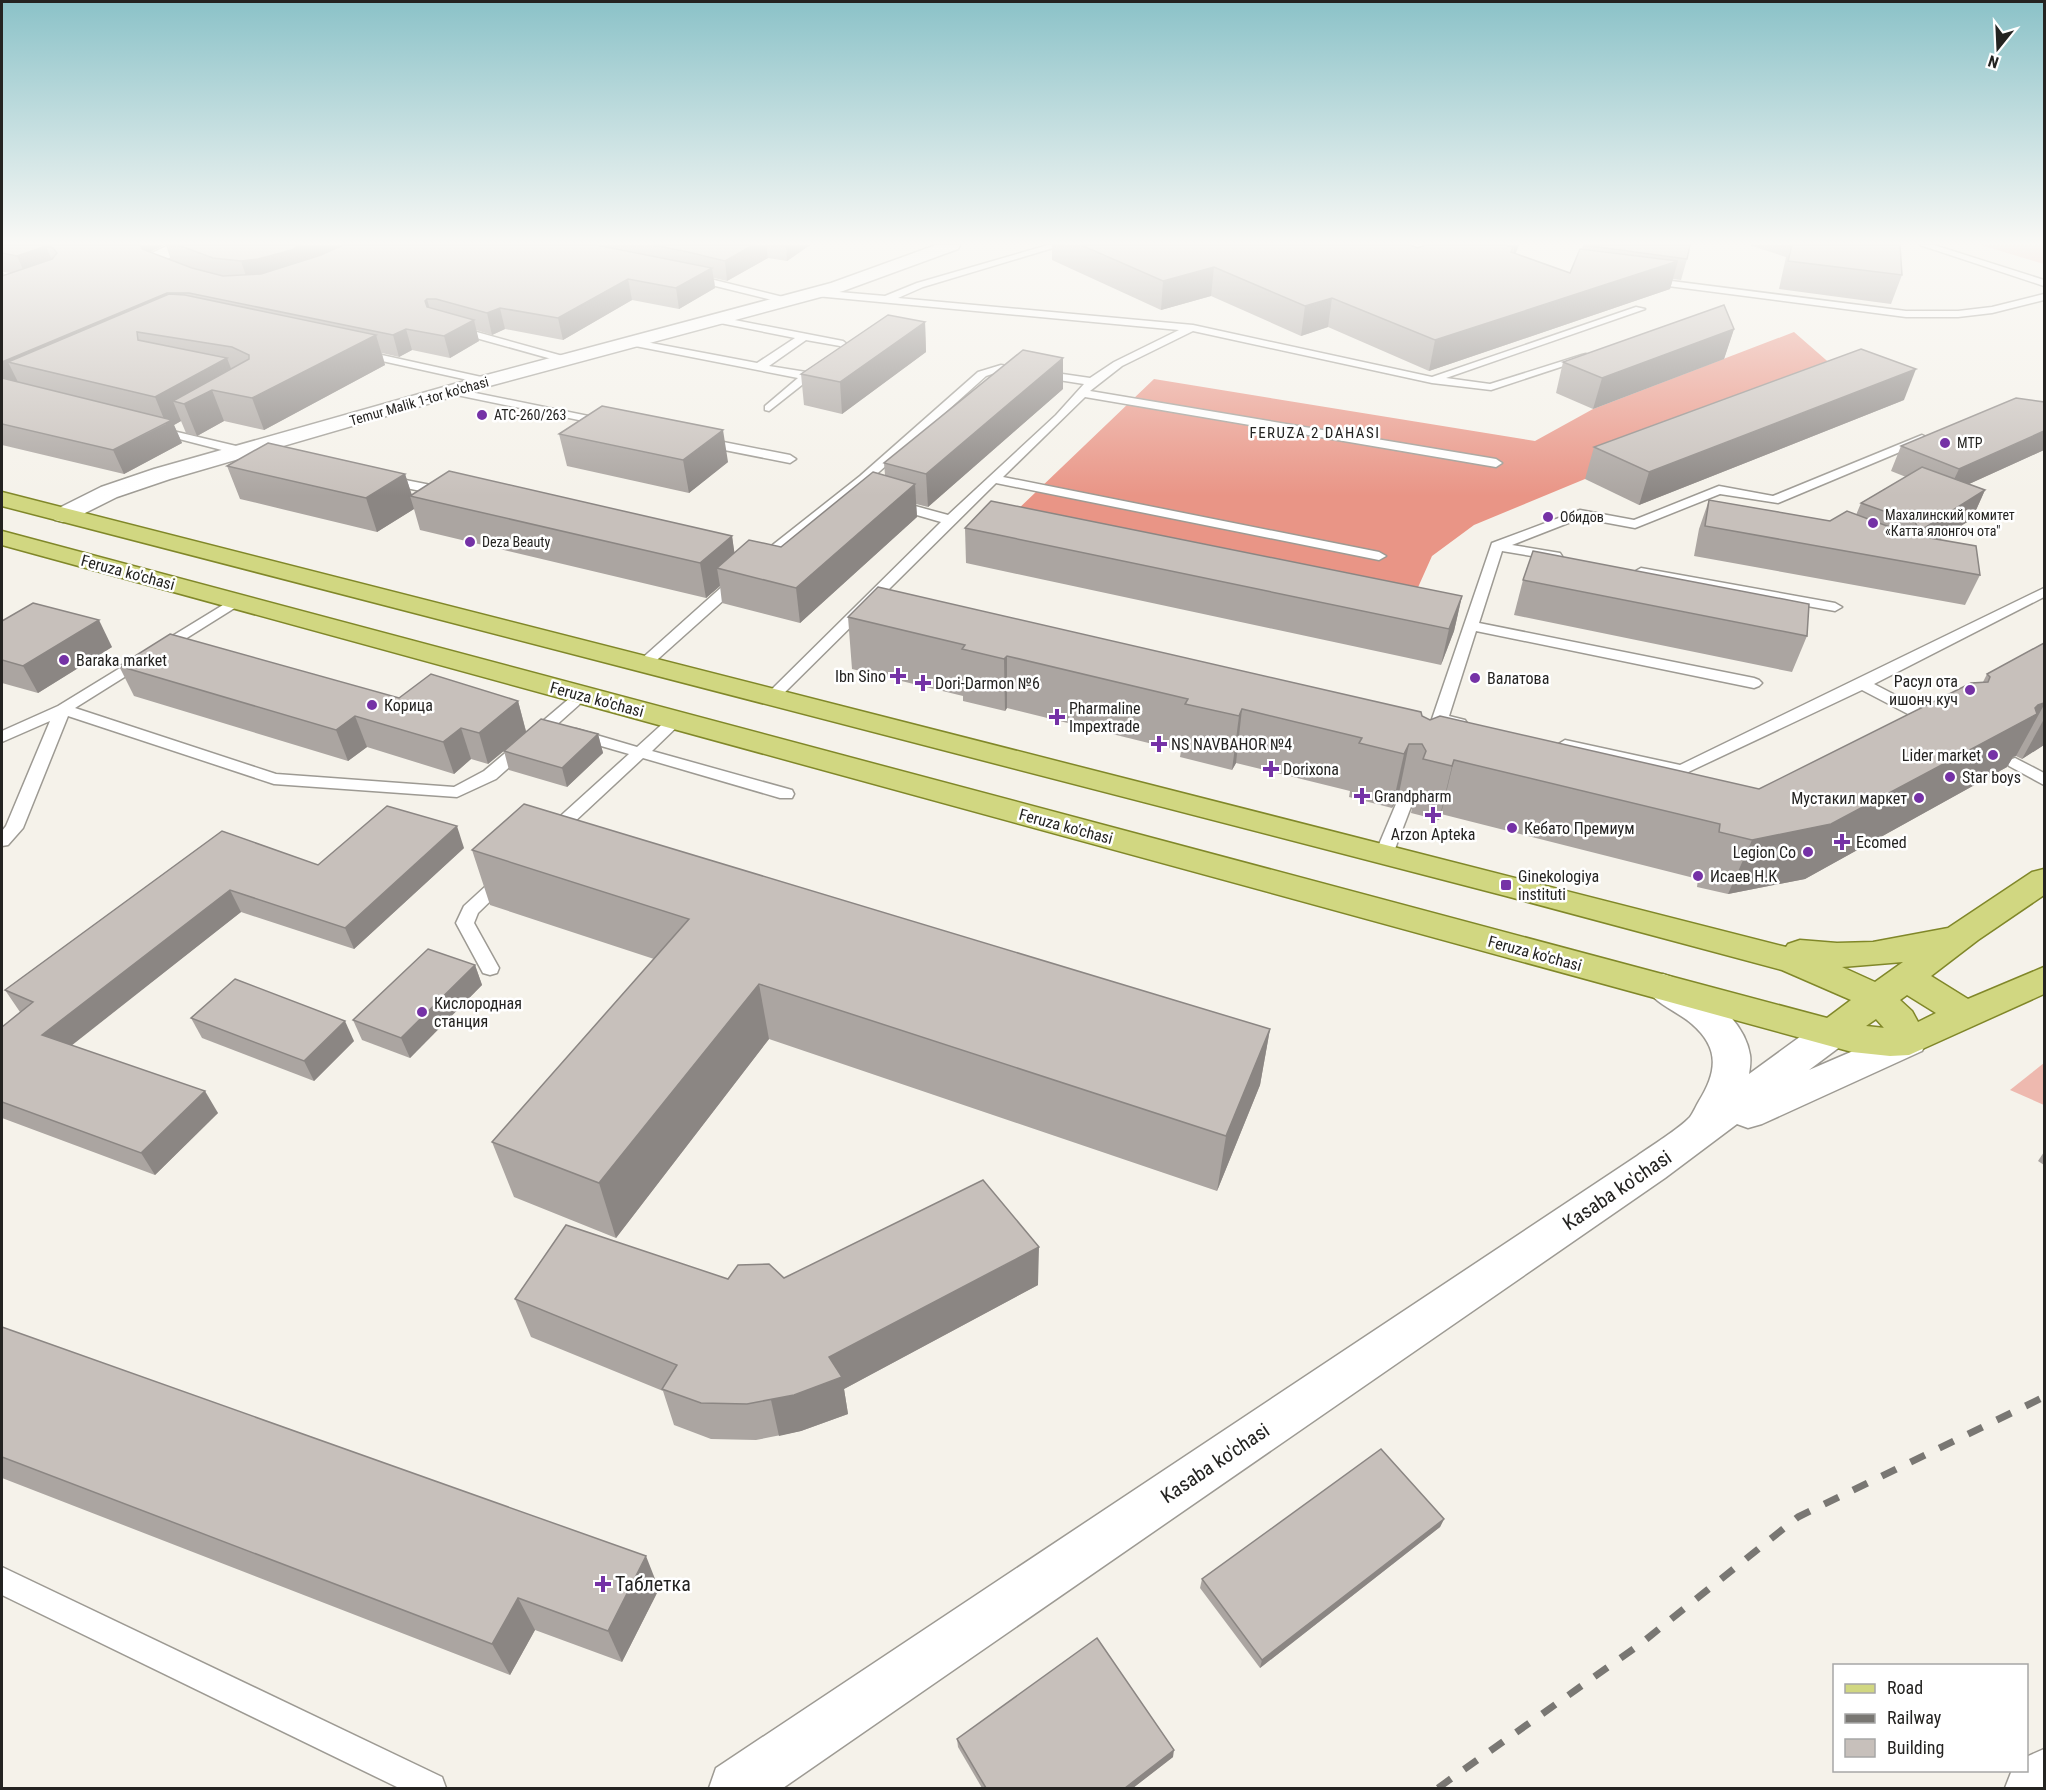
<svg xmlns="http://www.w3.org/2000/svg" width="2046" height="1790" viewBox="0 0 2046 1790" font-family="'Roboto Condensed',sans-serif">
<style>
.green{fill:#eeb9af}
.forest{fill:#e99586}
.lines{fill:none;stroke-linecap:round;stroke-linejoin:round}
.lane-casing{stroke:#9d9a93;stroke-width:3}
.street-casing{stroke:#9d9a93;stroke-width:3}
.secondary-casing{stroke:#9d9a93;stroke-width:3}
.primary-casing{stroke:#808729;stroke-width:3}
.lane{fill:#fff;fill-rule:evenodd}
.street{fill:#fff;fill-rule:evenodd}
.secondary{fill:#fff;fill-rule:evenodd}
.primary{fill:#d1d781;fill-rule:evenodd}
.rail{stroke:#797773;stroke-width:7;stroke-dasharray:16 16;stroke-linecap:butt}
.wall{fill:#aba5a1;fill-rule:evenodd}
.shaded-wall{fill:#8b8683}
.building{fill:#c7c0bb;stroke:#8b8683;stroke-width:1.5}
.poi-dot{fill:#7532a6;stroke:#fff;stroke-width:2}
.labels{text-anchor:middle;stroke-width:5;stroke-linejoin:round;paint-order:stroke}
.far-street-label{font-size:14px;fill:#242321;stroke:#fff}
.far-poi-label{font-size:14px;fill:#242321;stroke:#fff;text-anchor:start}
.far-neighbourhood-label{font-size:15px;letter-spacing:1.5px;fill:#242321;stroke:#fff}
.street-label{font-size:16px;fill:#242321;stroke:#fff}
.poi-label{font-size:16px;fill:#242321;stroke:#fff;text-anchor:start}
.near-street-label{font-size:20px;fill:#242321;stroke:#fff}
.near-poi-label{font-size:20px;fill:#242321;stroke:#fff;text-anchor:start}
</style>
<rect width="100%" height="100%" fill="#f5f2ea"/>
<g class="green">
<path d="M1980,245H2044V264Z"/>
<path d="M2044,1063V1105L2010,1090Z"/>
</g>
<path class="forest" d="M1794,332L1849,380L1585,479L1474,525L1432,556L1403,621L991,535L1154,379L1535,441L1593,409Z"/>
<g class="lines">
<defs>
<g id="lane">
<path d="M1048,245H1063L923,287L898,298L1193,325L1432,377L1636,307L1645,309L1446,378L1490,384L1582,355L1586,354L1591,357L1491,390L1432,383L1193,331L1122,366L1090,391L1496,459L1502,463L1496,467L1085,397L1003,477L1379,552L1386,556L1379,560L996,483L777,700H767L764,697L767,694L941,522L889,507L887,504L889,501L893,500L948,515L1056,415L1084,384L1001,371L986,376L870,480L866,493L857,491L775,557L761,562L756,561L754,558L765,551L860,476L978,372L1001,365L1090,378L1114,362L1179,330L816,296L811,293L816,290L885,296L917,283Z"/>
<path d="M1920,245H1934L2044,280V286Z"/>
<path d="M690,274L791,299L793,301L788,304L687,279L685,277Z"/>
<path d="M1648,278L1906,311H1958L1992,307L2044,294V300L1992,313L1958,317H1906L1645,283V279Z"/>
<path d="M714,316L843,341L854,350L812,377L769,411L765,410V406L798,378L630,345L625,342L630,339L757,363L795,338L710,321L709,319ZM806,340L840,346L842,349L806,372L769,366Z"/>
<path d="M455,326L570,358L571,360L566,363L451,331V327Z"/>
<path d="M359,350L486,378L491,381L486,384L355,355V351Z"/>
<path d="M451,388L608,420L614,423L608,426L447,393L445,391Z"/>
<path d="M156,427L253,450L255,453L249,457L152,432L150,430Z"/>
<path d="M1922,435L1926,437V441L1778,503L1720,494L1635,528L1581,518L1512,545L1560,553L1562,556L1560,559L1555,560L1502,551L1479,623L1754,678L1759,680L1762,683L1759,686L1754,688L1476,631L1449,716L1465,720L1467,723L1459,728L1434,722L1432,719L1492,543L1580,510L1634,520L1719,486L1773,496Z"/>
<path d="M703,438L790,455L796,459L790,463L699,445L697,442Z"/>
<path d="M385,476L446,488L452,492L446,496L381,483L379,480Z"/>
<path d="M1641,568L1835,603L1842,607L1835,611L1636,575L1634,572Z"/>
<path d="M739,575L746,579L744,582L649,667H639L637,664L639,661L734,576Z"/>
<path d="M2044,588V597L1874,684L1941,719L1943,722L1941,725H1929L1862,690L1682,775L1565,750L1557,745L1565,740L1680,765Z"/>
<path d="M236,597L243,601L241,604L75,708L276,774L454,787L484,771L577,692L582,690L590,695L496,779L457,797L274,784L68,716L23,828L8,845L2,846V831L6,826L50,721L2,742V731L58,706Z"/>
<path d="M676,715L684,720L652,751L792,790L794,794L792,798H780L643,758L557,838H545L542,834L545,830L629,754L570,737L568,734L570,731L576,729L637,747L670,717Z"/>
<path d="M2015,758L2044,773V785L2009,766L2007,763L2009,760Z"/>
<path d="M1404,799L1410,800L1412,804L1393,854L1390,858H1378L1375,854L1396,804L1398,800Z"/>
<path d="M505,872L511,874L514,878L478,913L474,923L499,968L497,973L490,975L483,973L456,923L464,906L499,874Z"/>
<path d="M2,1567L442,1777L446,1788H399L2,1595Z"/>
</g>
<g id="street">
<path d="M169,245H191L166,260L197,271L200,275L197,279H185L151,267L148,263L152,253Z"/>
<path d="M936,245H960L958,249L843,291L493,385L170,479L117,497L71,520L63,522L55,520L51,515L55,510L101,487L154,469L479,377L831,283Z"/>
</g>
<g id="secondary">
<path d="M1663,974C1698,985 1744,1016 1750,1055C1751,1061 1750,1068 1749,1074L1819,1023L1832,1020L1845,1023L1850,1033L1845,1043L1809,1070L1909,1027L1922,1031L1927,1041L1922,1051L1762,1124L1748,1128L1737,1124L1665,1178L783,1788H709L716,1768L1637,1156C1651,1146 1679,1129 1690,1117C1693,1113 1696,1106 1699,1101C1717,1072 1720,1048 1692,1024C1677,1011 1655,1004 1645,987L1651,978Z"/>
<path d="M2044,1749V1788H2005L2012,1770H2026V1757Z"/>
</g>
<path id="primary" d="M2,492L1786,947L1788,944L1800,940L1837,943L1873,942L1948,928L2032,872L2044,869V895L1978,940L1931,976L1968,999L2044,967V994L1909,1055L1890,1056L1852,1052L2,545V531L1827,1018L1851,1000L1782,970L1506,896L2,506ZM1903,962L1875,982L1842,967ZM1907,995L1936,1013L1918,1022L1912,1011L1900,1000ZM1876,1019L1884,1028H1885L1866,1026Z"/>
</defs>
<use href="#lane" class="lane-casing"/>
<use href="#street" class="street-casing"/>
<use href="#secondary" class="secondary-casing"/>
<use href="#primary" class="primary-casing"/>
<use href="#lane" class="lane"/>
<use href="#street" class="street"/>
<use href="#secondary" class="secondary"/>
<use href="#primary" class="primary"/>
<path class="rail" d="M1438,1788L1639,1645L1798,1517L2044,1397"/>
</g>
<g class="wall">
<path d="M2,245H164L150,252L171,260L166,245H810L787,261L768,258L727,281L714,278L715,288L679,309L632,300L563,340L505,329L492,335L476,330L479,341L450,358L412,350L399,357L382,353L385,365L264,430L224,421L197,436L186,433L181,421L174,425L182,443L124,474L2,445ZM3,272L11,273L5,275Z"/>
<path d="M1052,245H1411L1417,248L1426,245H1519L1515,254L1570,273L1583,245L1687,259L1681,280L1673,279L1670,289L1429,371L1328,327L1301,336L1211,296L1161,310L1052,260Z"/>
<path d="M1749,245H1900L1902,275L1891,304L1779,289L1786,257Z"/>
<path d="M925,322L926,352L842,414L804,405L801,374Z"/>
<path d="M1734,329L1724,359L1593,409L1556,393L1563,362Z"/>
<path d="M1063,389L928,507L916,504L917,517L800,623L722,603L720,586L706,598L420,530L414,509L377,532L240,499L227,466L405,474L412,495L732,536L734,552L781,547L885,475L884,463Z"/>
<path d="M1904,400L1639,505L1585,479L1594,447Z"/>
<path d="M559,434L728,462L689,493L567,466Z"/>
<path d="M1901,446L2044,450L1969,484L1985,490L1972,519L1939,539L1980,575L1965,605L1694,556L1699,529L1709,500L1830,521L1856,515L1861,503L1906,477L1891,471Z"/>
<path d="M965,528L1462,596L1454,631L1441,665L966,563Z"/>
<path d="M1523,580L1807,636L1792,672L1514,615Z"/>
<path d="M848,617L1422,716L1430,720L1759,789L1983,682L1987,674L2044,643V745L2022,759L2016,756L2013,757L2007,767L1805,879L1728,894L1697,887L1698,879L1441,814L1439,820L1411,813L1413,803L1410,798H1398L1392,808L1349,797L1350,791L1236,763L1232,770L1180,757L1181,751L1007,708L1005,711L963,701V696L852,669Z"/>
<path d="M2,621L112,647L38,693L2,683Z"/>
<path d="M119,666L399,698L518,701L526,731L598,734L603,753L567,787L509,770L504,751L488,764L471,759L454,774L367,747L348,761L134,696Z"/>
<path d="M222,831L318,865L464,848L354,949L241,912L71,1045L218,1113L155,1175L2,1118V1027L20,1012L5,990Z"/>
<path d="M472,850L1270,1029L1260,1085L1217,1191L769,1039L616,1238L514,1197L492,1142L654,959L490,905Z"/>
<path d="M475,965L482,985L410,1058L362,1040L353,1020Z"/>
<path d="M191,1018L354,1041L314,1081L202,1038Z"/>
<path d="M2044,1152V1165L2038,1161Z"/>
<path d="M784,1278L1038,1285L844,1389L848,1414L801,1431L756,1440L711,1439L674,1425L663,1391L531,1337L515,1299L728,1279Z"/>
<path d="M2,1327L659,1589L622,1662L535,1630L510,1675L2,1478Z"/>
<path d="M1444,1519L1440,1527L1260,1668L1200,1588L1202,1579Z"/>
<path d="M957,1739L1173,1757L1133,1788H982L958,1747Z"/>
</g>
<g class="shaded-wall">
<path d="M139,245H164L150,252L146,262Z"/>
<path d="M301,245H353L248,282L241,261Z"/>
<path d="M753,245H766L768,258L727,281L725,261Z"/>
<path d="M786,245H810L787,261Z"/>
<path d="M1515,245H1519L1511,265Z"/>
<path d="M46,246L54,266L26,276L17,256Z"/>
<path d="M1678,261L1670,289L1429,371L1435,340Z"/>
<path d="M1214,267L1211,296L1161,310L1163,281Z"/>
<path d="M712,268L715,288L679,309L676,288Z"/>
<path d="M628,279L632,300L563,340L558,318Z"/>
<path d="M167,293L175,314L8,362L18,382L2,389V362Z"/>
<path d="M1332,298L1328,327L1301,336L1305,306Z"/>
<path d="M427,299L433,320L431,322L425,301Z"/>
<path d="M500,308L505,329L492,335L487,313Z"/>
<path d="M474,320L479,341L450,358L444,336Z"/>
<path d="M925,322L926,352L842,414L840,382Z"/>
<path d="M406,329L412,350L399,357L393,335Z"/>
<path d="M1734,329L1724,359L1593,409L1602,378Z"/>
<path d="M376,335L385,365L264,430L252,398Z"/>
<path d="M227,358L239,389L212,390L224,421L197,436L184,404L173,401L181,421L174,425L182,443L124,474L113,450L166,424L155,397Z"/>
<path d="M1063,358V389L928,507L926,474Z"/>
<path d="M1916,369L1904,400L1639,505L1649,472Z"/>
<path d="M723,430L728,462L689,493L683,460Z"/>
<path d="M2044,431V450L1947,494L1959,469Z"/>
<path d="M405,474L412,496H410L414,509L377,532L366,498Z"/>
<path d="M915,484L917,517L800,623L796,588Z"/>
<path d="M1985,490L1972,519L1905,561L1913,535Z"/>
<path d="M732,536L737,570L717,568L720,586L706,598L700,563Z"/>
<path d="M1462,596L1454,631L1441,665L1449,629Z"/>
<path d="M99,620L112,647L38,693L23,666Z"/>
<path d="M1007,656V708L1005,711L1004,659Z"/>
<path d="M518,701L526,732L488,764L479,733Z"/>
<path d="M2044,703V705L2016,756L2013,757L2007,767L1805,879L1728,894L1752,840L2035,708L2038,705Z"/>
<path d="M1242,709L1236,763L1232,770L1239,716Z"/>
<path d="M355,716L367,747L348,761L336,730Z"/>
<path d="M2044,719V745L2022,759Z"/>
<path d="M461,728L471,759L454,774L443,742Z"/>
<path d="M598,734L603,753L567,787L562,768Z"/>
<path d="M1409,744L1398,798L1392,808L1404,754Z"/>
<path d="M1454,760L1441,814L1439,820L1452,766Z"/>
<path d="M457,826L464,848L354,949L345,928Z"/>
<path d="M230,890L241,912L57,1057L42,1035Z"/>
<path d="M475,965L482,985L410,1058L401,1038Z"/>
<path d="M759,984L769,1039L616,1238L599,1183Z"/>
<path d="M345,1021L354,1041L314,1081L304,1061Z"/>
<path d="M1270,1029L1260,1085L1217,1191L1226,1136Z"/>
<path d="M205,1091L218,1113L155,1175L141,1153Z"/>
<path d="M1039,1247L1038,1285L844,1389L848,1414L801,1431L779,1436L771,1400L829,1357Z"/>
<path d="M1444,1519L1440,1527L1260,1668L1262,1660Z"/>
<path d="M646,1556L659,1589L622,1662L608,1631Z"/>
<path d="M518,1598L535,1630L510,1675L492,1644Z"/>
<path d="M1174,1750L1173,1757L1133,1788H1125Z"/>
</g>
<g class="building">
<path d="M2,245H140L142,249L192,268L223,276L261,274L321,255L343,245H596L712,268L676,288L628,279L558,318L500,308L487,313L436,299H427L425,301L427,307L474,320L444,336L406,329L393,335L189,293H167L2,362V276L52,259L57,253L53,248L46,246L17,256L2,253Z"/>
<path d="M178,245H301L291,250L258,259L241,261L213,258Z"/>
<path d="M653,245H753L725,261L688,252Z"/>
<path d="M1081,245H1411L1417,248L1426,245H1505L1513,247L1511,252L1570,273L1580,249L1678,261L1435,340L1332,298L1305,306L1214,267L1163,281Z"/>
<path d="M1583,245H1690L1687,259Z"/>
<path d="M1792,245H1900L1902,275L1788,261Z"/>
<path d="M169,294L185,295L376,335L252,398L212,390L184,404L173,401L249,359V355L232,347L137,332L138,340L227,358L155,397L8,362Z"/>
<path d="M1724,305L1734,329L1602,378L1563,362Z"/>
<path d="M888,315L925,322L840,382L801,374Z"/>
<path d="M1861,349L1916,369L1649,472L1594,447Z"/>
<path d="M1023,350L1063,358L926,474L884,463Z"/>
<path d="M2,378L172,420L113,450L2,424Z"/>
<path d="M2016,398L2044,402V431L1959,469L1901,446Z"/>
<path d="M602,406L723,430L683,460L559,434Z"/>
<path d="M268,443L405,474L366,498L227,466Z"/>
<path d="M1922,467L1985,490L1913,535L1976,546L1980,575L1705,526L1709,500L1830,521L1847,511L1903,532H1914L1918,528L1915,522L1861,503Z"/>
<path d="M449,471L732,536L700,563L410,496Z"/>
<path d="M873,472L915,484L796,588L717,568L749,540L781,547Z"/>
<path d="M991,501L1462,596L1449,629L965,528Z"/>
<path d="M1533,551L1809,604L1807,636L1523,580Z"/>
<path d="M878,587L1421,712L1422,716L1430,720L1440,716L1759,789L1971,683L1988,682L1990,677L1987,674L2044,643V703L2038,705L2035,708L2037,714L1831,824L1752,840L1719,832L1720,824L1454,760L1452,766L1423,759L1426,751L1422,744H1409L1404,754L1359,743L1362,738L1242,709L1239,716L1185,704L1188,699L1007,656L1004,659L962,649L965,645L848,617Z"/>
<path d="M33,603L99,620L23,666L2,660V621Z"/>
<path d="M170,634L399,698L431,674L518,701L479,733L461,728L443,742L355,716L336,730L119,666Z"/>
<path d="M541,719L598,734L562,768L504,751Z"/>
<path d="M524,804L1270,1029L1226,1136L759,984L599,1183L492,1142L689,919L472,850Z"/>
<path d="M387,806L457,826L345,928L230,890L42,1035L205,1091L141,1153L2,1102V1027L33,1002L5,990L222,831L318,865Z"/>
<path d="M428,949L475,965L401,1038L353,1020Z"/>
<path d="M235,979L345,1021L304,1061L191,1018Z"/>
<path d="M983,1180L1039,1247L829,1357L842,1377L794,1395L747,1404L701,1403L662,1389L677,1365L515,1299L566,1225L728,1279L738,1265L769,1264L784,1278Z"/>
<path d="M2,1327L646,1556L608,1631L518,1598L492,1644L2,1457Z"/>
<path d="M1381,1449L1444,1519L1262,1660L1202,1579Z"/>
<path d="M1097,1638L1174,1750L1125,1788H986L957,1739Z"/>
</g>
<linearGradient id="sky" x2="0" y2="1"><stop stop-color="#8bc2c8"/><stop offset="0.49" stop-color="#faf9f6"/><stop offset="1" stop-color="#faf9f6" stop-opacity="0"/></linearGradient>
<rect width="2046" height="496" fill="url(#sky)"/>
<g class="poi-dot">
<circle cx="482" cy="415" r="6"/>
<circle cx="1945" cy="443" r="6"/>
<circle cx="1548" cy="517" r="6"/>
<circle cx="1873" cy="523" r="6"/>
<circle cx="470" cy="542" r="6"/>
<circle cx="64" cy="660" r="6"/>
<path d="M895 667h6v6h6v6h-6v6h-6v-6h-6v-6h6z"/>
<circle cx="1475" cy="678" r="6"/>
<path d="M920 674h6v6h6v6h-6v6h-6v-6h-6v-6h6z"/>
<circle cx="1970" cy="690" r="6"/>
<circle cx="372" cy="705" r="6"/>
<path d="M1054 708h6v6h6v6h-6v6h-6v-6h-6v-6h6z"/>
<path d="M1156 735h6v6h6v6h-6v6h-6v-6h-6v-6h6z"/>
<circle cx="1993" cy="755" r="6"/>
<path d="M1268 760h6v6h6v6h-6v6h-6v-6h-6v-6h6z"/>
<circle cx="1950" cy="777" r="6"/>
<path d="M1359 787h6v6h6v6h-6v6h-6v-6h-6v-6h6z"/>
<circle cx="1919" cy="798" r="6"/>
<path d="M1430 806h6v6h6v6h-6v6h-6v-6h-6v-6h6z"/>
<circle cx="1512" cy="828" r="6"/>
<path d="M1839 833h6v6h6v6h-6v6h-6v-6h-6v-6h6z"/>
<circle cx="1808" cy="852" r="6"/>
<circle cx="1698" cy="876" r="6"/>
<rect x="1500" y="879" width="12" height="12" rx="3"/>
<circle cx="422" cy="1012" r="6"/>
<path d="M600 1575h6v6h6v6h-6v6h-6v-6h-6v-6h6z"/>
</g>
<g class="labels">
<g class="far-street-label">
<text transform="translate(419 401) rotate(-16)" y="5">Temur Malik 1-tor ko'chasi</text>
</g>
<g class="far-poi-label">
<text x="494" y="420">АТС-260/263</text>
<text x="1957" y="448">MTP</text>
<text x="1885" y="520">Махалинский комитет<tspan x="1885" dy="16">«Катта ялонгоч ота"</tspan></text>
<text x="1560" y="522">Обидов</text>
<text x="482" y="547">Deza Beauty</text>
</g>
<g class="far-neighbourhood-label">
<text x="1315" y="438">FERUZA 2 DAHASI</text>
</g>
<g class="street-label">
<text transform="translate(128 572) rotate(15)" y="6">Feruza ko'chasi</text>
<text transform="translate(597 699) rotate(15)" y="6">Feruza ko'chasi</text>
<text transform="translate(1066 826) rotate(15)" y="6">Feruza ko'chasi</text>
<text transform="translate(1535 953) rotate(15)" y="6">Feruza ko'chasi</text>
</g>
<g class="poi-label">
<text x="76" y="666">Baraka market</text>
<text x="886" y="682" text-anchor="end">Ibn Sino</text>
<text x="1487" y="684">Валатова</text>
<text x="1958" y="687" text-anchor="end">Расул ота<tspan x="1958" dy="18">ишонч куч</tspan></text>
<text x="935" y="689">Dori-Darmon №6</text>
<text x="384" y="711">Корица</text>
<text x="1069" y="714">Pharmaline<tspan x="1069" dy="18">Impextrade</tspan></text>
<text x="1171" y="750">NS NAVBAHOR №4</text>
<text x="1981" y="761" text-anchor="end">Lider market</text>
<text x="1283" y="775">Dorixona</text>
<text x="1962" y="783">Star boys</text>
<text x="1374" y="802">Grandpharm</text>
<text x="1907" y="804" text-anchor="end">Мустакил маркет</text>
<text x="1524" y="834">Кебато Премиум</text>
<text x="1433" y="840" text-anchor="middle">Arzon Apteka</text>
<text x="1856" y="848">Ecomed</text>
<text x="1796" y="858" text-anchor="end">Legion Co</text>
<text x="1518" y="882">Ginekologiya<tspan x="1518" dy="18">instituti</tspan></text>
<text x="1710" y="882">Исаев Н.К</text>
<text x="434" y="1009">Кислородная<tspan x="434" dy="18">станция</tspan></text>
</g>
<g class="near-street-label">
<text transform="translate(1617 1190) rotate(-34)" y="7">Kasaba ko'chasi</text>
<text transform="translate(1215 1463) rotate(-34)" y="7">Kasaba ko'chasi</text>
</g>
<g class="near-poi-label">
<text x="615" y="1591">Таблетка</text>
</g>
</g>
<rect width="2046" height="1790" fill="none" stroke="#242321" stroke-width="6"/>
<rect x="1833" y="1664" width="195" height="108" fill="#ffffff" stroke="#a7a7a6" stroke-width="1.5"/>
<rect x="1845" y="1684" width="30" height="9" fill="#d1d781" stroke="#a7a7a6" stroke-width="1.5"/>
<text x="1887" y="1694" font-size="18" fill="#242321">Road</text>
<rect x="1845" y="1714" width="30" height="9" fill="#797773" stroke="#a7a7a6" stroke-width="1.5"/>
<text x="1887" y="1724" font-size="18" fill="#242321">Railway</text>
<rect x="1845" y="1739" width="30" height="18" fill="#c7c0bb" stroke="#a7a7a6" stroke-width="1.5"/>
<text x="1887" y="1754" font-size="18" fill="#242321">Building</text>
<g transform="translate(1998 48) rotate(198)" stroke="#ffffff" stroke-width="4.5" paint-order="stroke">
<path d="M0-4.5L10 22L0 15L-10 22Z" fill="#242321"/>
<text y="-9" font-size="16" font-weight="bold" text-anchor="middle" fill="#242321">N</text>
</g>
</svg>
